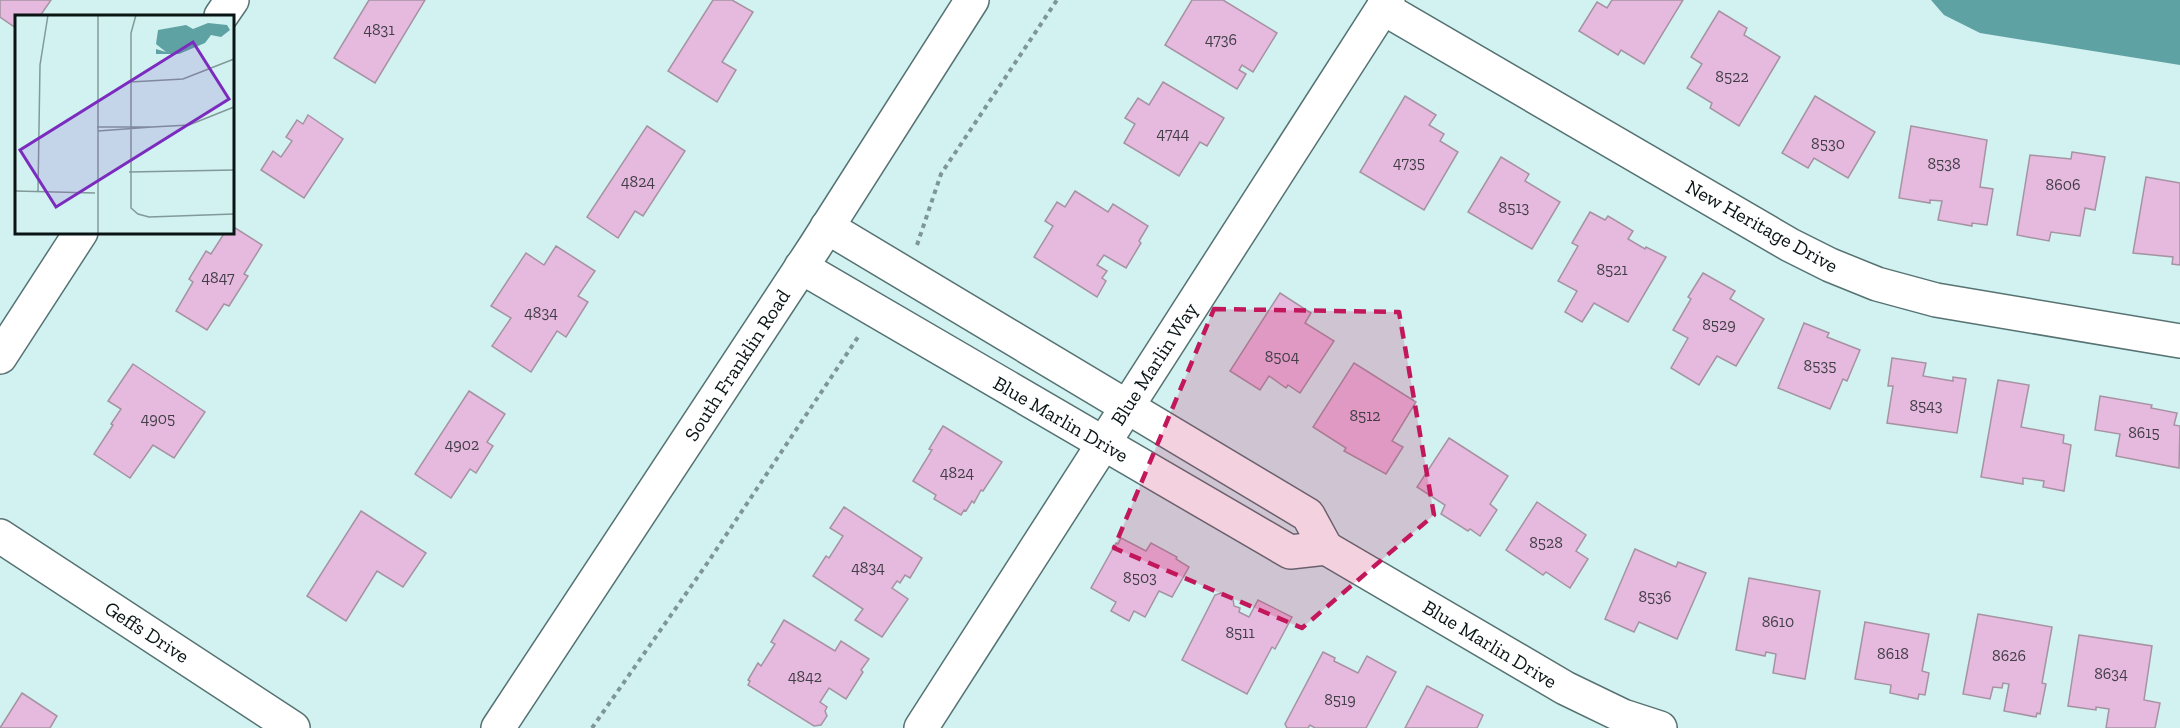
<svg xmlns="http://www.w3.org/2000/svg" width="2180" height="728" viewBox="0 0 2180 728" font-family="'Zilla Slab',serif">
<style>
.water{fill:#5fa2a4}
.building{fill:#e6bade;stroke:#a693a2;stroke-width:1.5}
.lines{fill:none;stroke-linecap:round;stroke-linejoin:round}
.minor-casing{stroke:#567272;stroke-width:36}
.major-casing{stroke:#567272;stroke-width:36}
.path{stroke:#7f9696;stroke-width:4;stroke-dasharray:4.5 4.5;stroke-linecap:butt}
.minor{stroke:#fff;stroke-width:33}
.major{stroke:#fff;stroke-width:33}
.marked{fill:#c2185b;fill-opacity:0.2;stroke:#c2185b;stroke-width:4.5;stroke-dasharray:12 8;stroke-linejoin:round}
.labels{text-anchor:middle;stroke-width:5;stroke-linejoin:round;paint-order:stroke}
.number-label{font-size:16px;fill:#413e47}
.street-label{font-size:20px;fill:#0a1415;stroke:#fff}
.inset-road{fill:none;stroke:#829999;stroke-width:1.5}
.view{fill:#7b2cbf;fill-opacity:0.15;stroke:#7b2cbf;stroke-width:3}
.inset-edge{fill:none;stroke:#0a1415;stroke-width:3}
</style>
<rect width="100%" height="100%" fill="#d2f1f1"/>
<path class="water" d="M1931,0H2180V65L1980,33L1944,15Z"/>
<g class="building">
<path d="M0,0H51L40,16H16V28L0,17Z"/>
<path d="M369,0H425L375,83L334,58Z"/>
<path d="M713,0H732L753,12L722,62L736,70L717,102L668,71Z"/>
<path d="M1192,0H1223L1277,33L1253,72L1242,65L1239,70L1246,74L1237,89L1165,45Z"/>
<path d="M1612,0H1683L1644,64L1621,50L1618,55L1579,31L1597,2L1607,8Z"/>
<path d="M1719,11L1747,28L1744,35L1780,57L1739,126L1710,108L1712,103L1687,88L1702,64L1691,57Z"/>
<path d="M1163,82L1224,118L1207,146L1200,142L1179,176L1124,143L1135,124L1125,118L1138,98L1149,105Z"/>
<path d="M1405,96L1436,115L1429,125L1444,134L1440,141L1458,152L1424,210L1360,172Z"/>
<path d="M1815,96L1875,132L1848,178L1814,158L1808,168L1782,153Z"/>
<path d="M308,115L343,139L304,198L261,170L273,151L281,157L292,141L286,137L297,120L303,124Z"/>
<path d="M647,126L685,151L643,216L635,211L618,238L587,217Z"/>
<path d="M1911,126L1987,140L1980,187L1993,189L1987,225L1972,223V226L1938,220L1942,201L1930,200V203L1899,198Z"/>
<path d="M2072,152L2105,157L2095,210L2085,208L2080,236L2051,232L2049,241L2017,235L2030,155L2071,159Z"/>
<path d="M1501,157L1529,174L1525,181L1560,202L1532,249L1468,212Z"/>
<path d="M2146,177L2180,183V265L2172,264L2173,257L2133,253Z"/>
<path d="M1075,191L1108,212L1113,204L1148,226L1139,241L1141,243L1126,268L1104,255L1097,265L1107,271L1102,278L1106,281L1097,297L1034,257L1053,226L1045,221L1057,202L1065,207Z"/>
<path d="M1590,212L1605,220L1608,216L1633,231L1628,239L1645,249L1646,247L1666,257L1628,322L1594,303L1582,322L1565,312L1577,291L1558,281L1578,246L1572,243Z"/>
<path d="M232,226L262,245L244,274L248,276L229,306L224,304L207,330L176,311L193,282L189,279L206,251L211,254L225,232H232Z"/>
<path d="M556,246L595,271L578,296L588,302L566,337L557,331L531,372L492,346L511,318L491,306L526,253L544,265Z"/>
<path d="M1703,273L1735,291L1730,299L1764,319L1736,366L1717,356L1699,385L1671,368L1688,338L1673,330L1691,299L1688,297Z"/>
<path d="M1280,293L1311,313L1305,323L1334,341L1300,393L1288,385L1286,388L1269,376L1260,390L1230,371Z"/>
<path d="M1804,323L1829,333L1827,337L1860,350L1847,381L1843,379L1830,409L1778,388Z"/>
<path d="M1892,358L1926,363L1923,376L1953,381V377L1966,379L1957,433L1887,423L1893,386H1888Z"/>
<path d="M1354,363L1416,402L1392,441L1403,447L1386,474L1344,451L1346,448L1313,427Z"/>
<path d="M133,364L205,412L174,458L153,445L130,478L94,454L113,425L111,424L121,409L108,401Z"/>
<path d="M1998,380L2029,385L2021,427L2064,435L2063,443L2071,445L2064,491L2043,487L2044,481L2023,478V484L1981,477Z"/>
<path d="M469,391L505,414L487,442L493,446L476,473L470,469L451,498L415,474Z"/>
<path d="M2100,396L2152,405L2151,408L2177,413L2174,425L2180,426L2179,468L2116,456L2120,434L2095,430Z"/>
<path d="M943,426L1002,462L983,491L981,490L974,503L972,501L966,511L964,510L961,515L934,499L936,495L913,481L932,450L929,449Z"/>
<path d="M1449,438L1508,476L1490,504L1497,510L1480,536L1470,529L1468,531L1441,514L1445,505L1417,487Z"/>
<path d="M1537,502L1586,535L1576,551L1588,559L1570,588L1546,572L1543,575L1506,550Z"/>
<path d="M844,507L922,558L910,578L905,575L900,583L897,581L892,588L908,599L882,637L855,620L863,609L813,576L826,556L829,558L843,536L830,528Z"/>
<path d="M361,511L426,553L403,587L377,571L346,621L307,596Z"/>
<path d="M1121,538L1146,551L1151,543L1177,557L1176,559L1189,567L1172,597L1159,591L1145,617L1134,611L1129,621L1111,611L1116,602L1091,588L1116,543L1118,544Z"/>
<path d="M1635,549L1676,567L1678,562L1706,573L1677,639L1639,622L1634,632L1605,619Z"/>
<path d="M1749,578L1820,591L1805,679L1773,673L1776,654L1766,652L1765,656L1736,650Z"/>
<path d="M1221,593L1233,599L1234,606L1240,608L1239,612L1249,617L1258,600L1292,617L1275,649L1272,647L1247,694L1182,660L1215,595Z"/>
<path d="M1978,614L2052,627L2042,683L2046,684L2040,714L2037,713L2036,717L2004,711L2009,684L2003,683L2002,688L1993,687L1990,699L1963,694Z"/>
<path d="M784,620L835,651L841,641L869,659L861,670L863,672L846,699L829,688L820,702L827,707L825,711L827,716L821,725L814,726L748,685L750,681L748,680L758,663L761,666L775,644L771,642Z"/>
<path d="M1865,622L1929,634L1922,671L1929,673L1925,695L1919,694L1918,699L1890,693L1891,685L1855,679Z"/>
<path d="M2079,635L2152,646L2144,700L2160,703L2155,728H2106L2109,709L2096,707V710L2068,706Z"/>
<path d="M1323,652L1335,658L1334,661L1358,673L1367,656L1396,672L1366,728H1315L1310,725L1308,728H1287L1285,724Z"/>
<path d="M1427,686L1483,715L1477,728H1405Z"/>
<path d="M22,693L57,716L50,728H0Z"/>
</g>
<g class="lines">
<defs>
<g id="minor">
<path d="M1383,8L1790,245L1830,265L1877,284L1936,300L2180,341"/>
<path d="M221,16L232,0"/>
<path d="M801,267L1290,552L1326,548L1308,515L827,227"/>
<path d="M0,357L81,232"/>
<path d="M0,536L293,728"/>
<path d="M1326,548L1565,688L1623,716L1660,728"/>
<path d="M921,728L1388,0"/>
</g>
<path id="major" d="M498,728L814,248L972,0"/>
</defs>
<use href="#minor" class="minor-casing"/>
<use href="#major" class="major-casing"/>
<g class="path">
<path d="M917,245L941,174L1057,0"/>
<path d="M592,728L706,565L858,337"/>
</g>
<use href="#minor" class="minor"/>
<use href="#major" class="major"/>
</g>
<path class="marked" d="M1214,309L1399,312L1434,515L1302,628L1114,548Z"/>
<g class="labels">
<g class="number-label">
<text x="379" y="35">4831</text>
<text x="1221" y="45">4736</text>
<text x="1732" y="82">8522</text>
<text x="1173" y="139">4744</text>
<text x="1828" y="149">8530</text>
<text x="1409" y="168">4735</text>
<text x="1944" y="169">8538</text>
<text x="638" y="187">4824</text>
<text x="2063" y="190">8606</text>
<text x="1514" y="213">8513</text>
<text x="1612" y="275">8521</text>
<text x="218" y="283">4847</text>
<text x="541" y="318">4834</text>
<text x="1719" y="330">8529</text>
<text x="1282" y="362">8504</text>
<text x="1820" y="371">8535</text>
<text x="1926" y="411">8543</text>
<text x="1365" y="421">8512</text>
<text x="158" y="424">4905</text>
<text x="2144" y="438">8615</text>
<text x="462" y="450">4902</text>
<text x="957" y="478">4824</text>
<text x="1546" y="548">8528</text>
<text x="868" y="573">4834</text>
<text x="1140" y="583">8503</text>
<text x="1655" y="602">8536</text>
<text x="1778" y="627">8610</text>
<text x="1240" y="638">8511</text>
<text x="1893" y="659">8618</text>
<text x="2009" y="661">8626</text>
<text x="2111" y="679">8634</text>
<text x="805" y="682">4842</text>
<text x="1340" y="705">8519</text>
</g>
<g class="street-label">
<text transform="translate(1762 226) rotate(29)" y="7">New Heritage Drive</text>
<text transform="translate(1154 364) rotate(-57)" y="7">Blue Marlin Way</text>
<text transform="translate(737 365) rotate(-57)" y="7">South Franklin Road</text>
<text transform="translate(1061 419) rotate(30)" y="7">Blue Marlin Drive</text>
<text transform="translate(147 632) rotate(33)" y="7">Geffs Drive</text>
<text transform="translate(1490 644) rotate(31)" y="7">Blue Marlin Drive</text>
</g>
</g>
<g transform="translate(15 15)">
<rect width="219" height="219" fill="#d2f1f1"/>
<path d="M193,8L212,10L215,15L206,22L196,20L190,28L164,39H141V34L151,37L141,29L143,15L171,10L178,14Z" fill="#5fa2a4"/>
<path class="inset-road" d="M121,0L116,18V193L123,199L134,202L219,199M115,67L168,64L219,44M82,112H137L83,116M137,112L174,110L219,92M114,157L219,155M0,176L80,178M23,177L25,50L33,0M83,219V0"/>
<path class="view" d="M178,27L214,84L41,192L5,135Z"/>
<rect width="219" height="219" class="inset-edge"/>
</g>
</svg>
